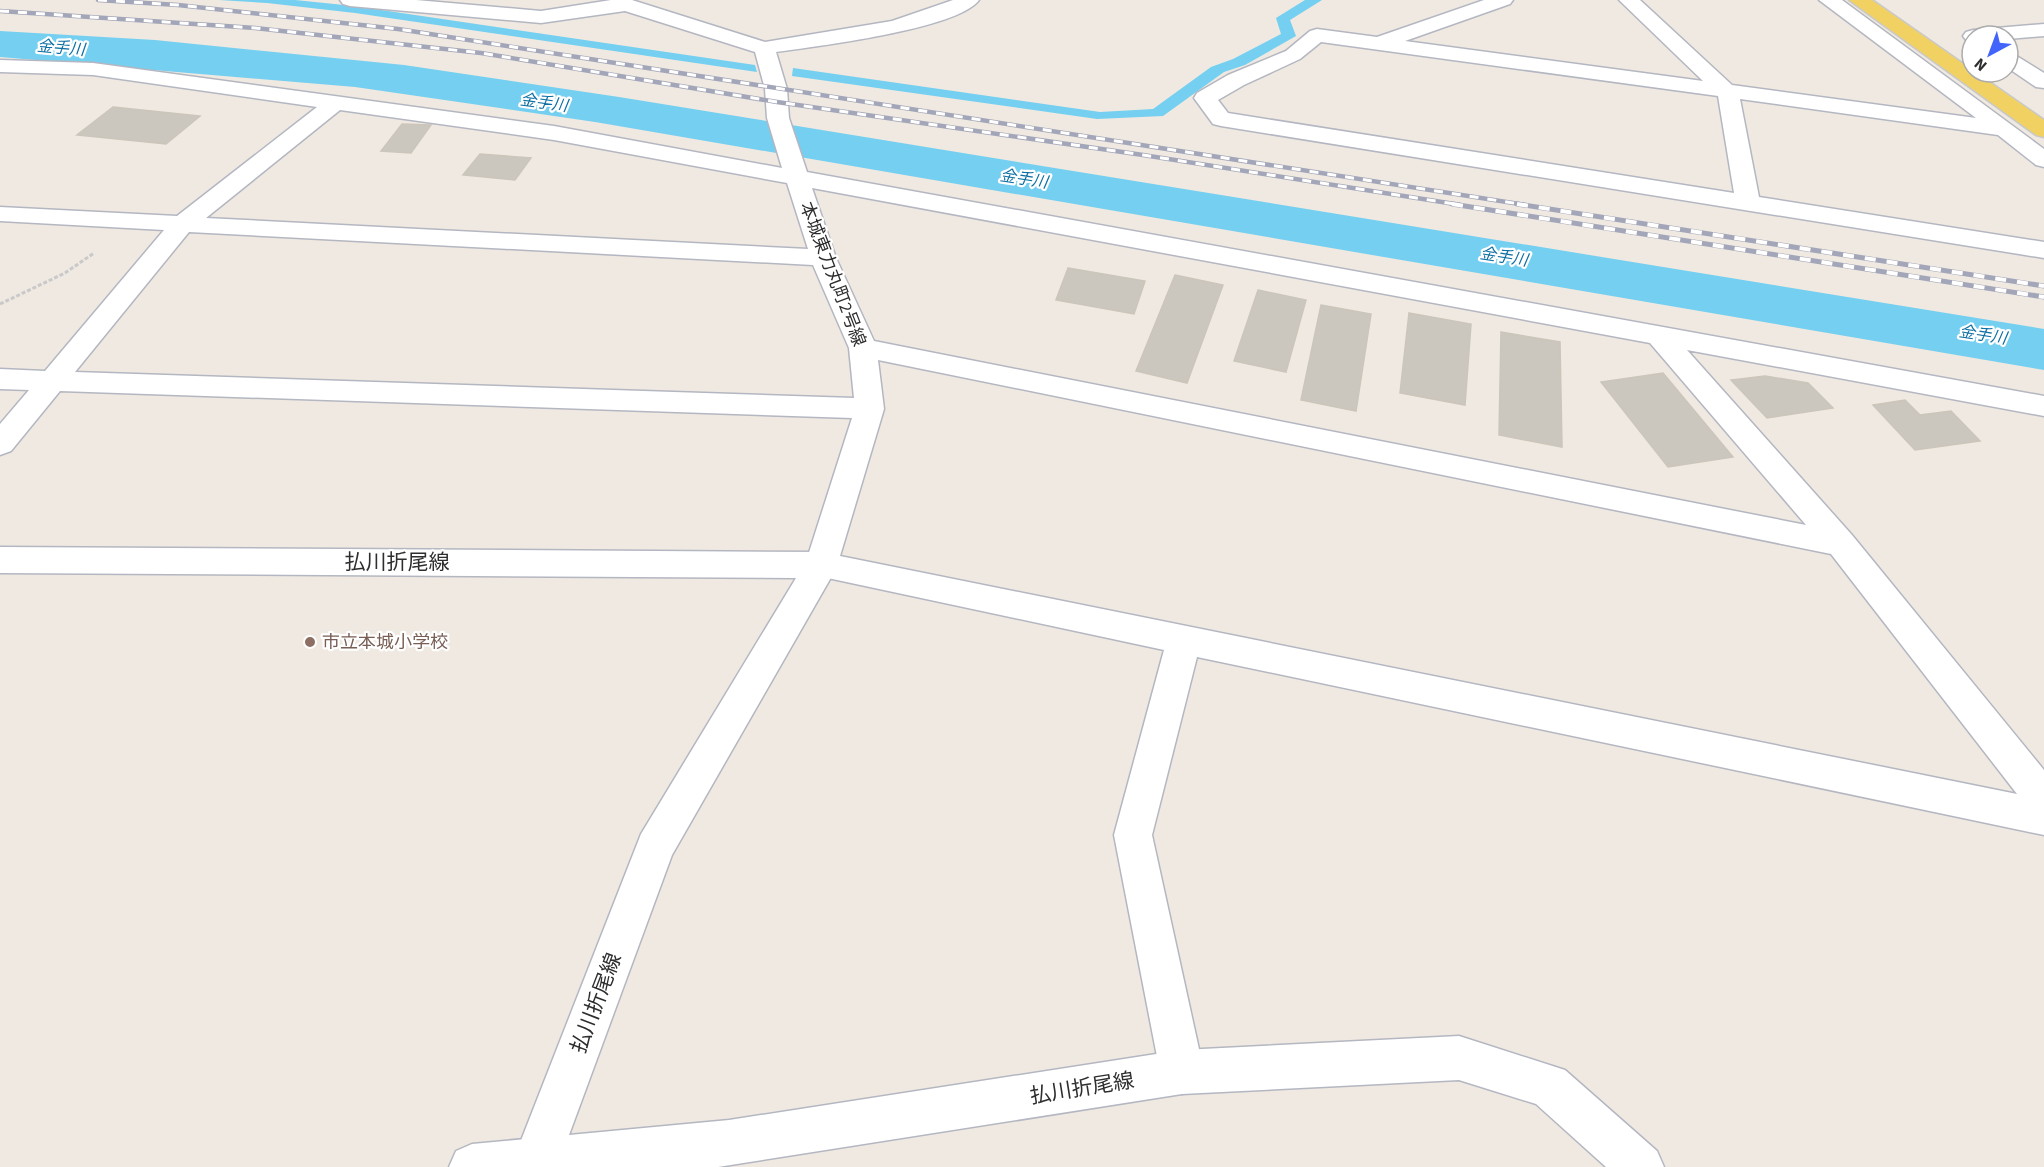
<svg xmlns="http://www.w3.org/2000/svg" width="2044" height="1167" viewBox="0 0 2044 1167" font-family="'Source Sans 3','Noto Sans JP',sans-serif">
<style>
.water{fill:#75cff0}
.building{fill:#cbc7bf;stroke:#cbc5ba;stroke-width:1.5}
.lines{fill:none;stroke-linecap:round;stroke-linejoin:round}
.minor-casing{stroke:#b4b7c1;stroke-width:3}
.secondary-casing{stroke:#b4b7c1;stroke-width:3}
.primary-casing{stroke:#c9c9c9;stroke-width:3}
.path{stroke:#c9c9c9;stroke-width:3;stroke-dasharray:4 2;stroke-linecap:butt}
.minor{fill:#fff;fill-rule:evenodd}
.secondary{fill:#fff;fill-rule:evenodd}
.primary{fill:#f2d163;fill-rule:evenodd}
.rail-far1-casing{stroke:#a3a6b8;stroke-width:4.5}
.rail-casing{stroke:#a3a6b8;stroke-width:5}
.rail-far1{stroke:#fff;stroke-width:3;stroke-dasharray:9;stroke-linecap:butt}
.rail{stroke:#fff;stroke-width:4;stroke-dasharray:11;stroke-linecap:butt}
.education-dot{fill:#8d6e63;stroke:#fff;stroke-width:2}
.labels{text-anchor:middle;stroke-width:4.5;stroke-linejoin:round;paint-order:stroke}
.far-water-label{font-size:16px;font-style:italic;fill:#0d6fa3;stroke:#fff}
.street-label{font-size:18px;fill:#2e2e2e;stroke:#fff}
.education-label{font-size:18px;fill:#785e54;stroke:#fff;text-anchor:start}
.near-street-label{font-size:21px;fill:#2e2e2e;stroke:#fff}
</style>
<rect width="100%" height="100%" fill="#efe9e1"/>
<g class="water">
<path d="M219,0H295L354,6L755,65L757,72L355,13L267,3Z"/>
<path d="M1305,0H1322L1290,20L1296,36L1245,65L1224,72L1163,116L1097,119L792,76L793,68L1100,112L1153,109L1211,67L1233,59L1281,34L1276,18Z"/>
<path d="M0,31L155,40L404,65L619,97L2044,329V370L595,122L355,87L0,57Z"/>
</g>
<g class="building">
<path d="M113,107L200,116L166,144L77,135Z"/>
<path d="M402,124L431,125L411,153L381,151Z"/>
<path d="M480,154L531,158L515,180L463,175Z"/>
<path d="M1068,268L1145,281L1134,314L1056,300Z"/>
<path d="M1175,275L1223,285L1187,383L1136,371Z"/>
<path d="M1258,290L1306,300L1286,372L1234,361Z"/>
<path d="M1321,305L1371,314L1356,411L1301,400Z"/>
<path d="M1409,313L1471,324L1465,405L1400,393Z"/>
<path d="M1501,332L1560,342L1562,447L1499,435Z"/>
<path d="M1663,373L1733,457L1668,467L1601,382Z"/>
<path d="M1765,376L1808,383L1833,408L1767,418L1731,380Z"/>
<path d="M1905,400L1920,415L1951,411L1980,441L1915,450L1873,405Z"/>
</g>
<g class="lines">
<defs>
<g id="minor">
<path d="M340,0H416L541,11L611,0H632L765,42L892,21L953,0H979C959,29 813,47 776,52L787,89L789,118L807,172L2044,396V416L1687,350L1852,535L2044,770V835L1197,657L1152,835L1204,1072L1198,1088L1182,1094L1166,1088L1160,1072L1114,835L1164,650L809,574L805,565L852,418L60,391L11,451L0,455V424L29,390L0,389V369L45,371L164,230L0,221V207L177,216L317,107L93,75L0,72V60L93,63L554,126L782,168L767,118L765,89L755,52L625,11L541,23L350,6L343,4ZM340,110L554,140L787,183L808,249L206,218ZM812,188L1650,343L1806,525L874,341L836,258ZM189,232L813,265L849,348L854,398L75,372ZM878,360L1831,554L2017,794L840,556L884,409Z"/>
<path d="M1484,0H1513L1510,4L1405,41L1703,81L1619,0H1640L1732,85L1976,118L1819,0H1842L2044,149V167L2036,165L1998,135L1740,99L1759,197L2044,242V258L1221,126L1213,124L1194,98L1197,93L1228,75L1286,51L1310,31L1317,29L1377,37ZM1321,42L1718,96L1734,193L1228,113L1218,100L1244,85L1300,59Z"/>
<path d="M2044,24V36L2008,39V36H1972V42L1966,40L1963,36L1966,32L1973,30Z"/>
<path d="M2008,53L2015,55L2044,73V88L2036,87L2008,68Z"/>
<path d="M536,1138L552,1145L559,1161L557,1167H449L456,1151L472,1144Z"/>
</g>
<path id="secondary" d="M0,547L821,552L833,556L837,565L833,574L672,855L569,1135L729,1120L1182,1050L1459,1036L1565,1070L1657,1151L1664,1167H1606L1536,1104L1459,1080L1182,1094L718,1167H515L513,1161L641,834L796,578L0,573Z"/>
<path id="primary" d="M1849,0H1872L1972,70V72H1975L2044,120V137L2036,135Z"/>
</defs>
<use href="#minor" class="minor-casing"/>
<use href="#secondary" class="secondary-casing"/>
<use href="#primary" class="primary-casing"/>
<path class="path" d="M0,304L65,273L94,253"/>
<use href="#minor" class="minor"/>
<use href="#secondary" class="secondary"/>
<use href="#primary" class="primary"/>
<defs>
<g id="rail-far1">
<path d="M98,0L178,5L398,29L1526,205"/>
<path d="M0,11L255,28L481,53L777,102L1143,155L1461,205"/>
</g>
<g id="rail">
<path d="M1452,204L2044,297"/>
<path d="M1517,204L2044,286"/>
</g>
</defs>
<use href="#rail-far1" class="rail-far1-casing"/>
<use href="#rail" class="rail-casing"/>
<use href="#rail-far1" class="rail-far1"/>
<use href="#rail" class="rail"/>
</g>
<circle class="education-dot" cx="310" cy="642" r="6"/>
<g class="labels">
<g class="far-water-label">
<text transform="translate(61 47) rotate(5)" y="6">金手川</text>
<text transform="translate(544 102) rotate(8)" y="6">金手川</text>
<text transform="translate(1024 178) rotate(9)" y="6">金手川</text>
<text transform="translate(1504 256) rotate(9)" y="6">金手川</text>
<text transform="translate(1983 334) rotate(9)" y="6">金手川</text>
</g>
<g class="street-label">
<text transform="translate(833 274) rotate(69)" y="6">本城東力丸町2号線</text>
</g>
<g class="education-label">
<text x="322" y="648">市立本城小学校</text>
</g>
<g class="near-street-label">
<text x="397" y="569">払川折尾線</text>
<text transform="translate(596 1003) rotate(-69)" y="7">払川折尾線</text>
<text transform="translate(1082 1088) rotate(-9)" y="7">払川折尾線</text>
</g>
</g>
<g transform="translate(1990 54) rotate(221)"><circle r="28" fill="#ffffff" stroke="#ababab" stroke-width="1.5"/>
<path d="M0-4.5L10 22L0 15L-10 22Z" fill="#4264fb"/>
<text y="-9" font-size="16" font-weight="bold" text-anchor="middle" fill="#2e2e2e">N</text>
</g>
</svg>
